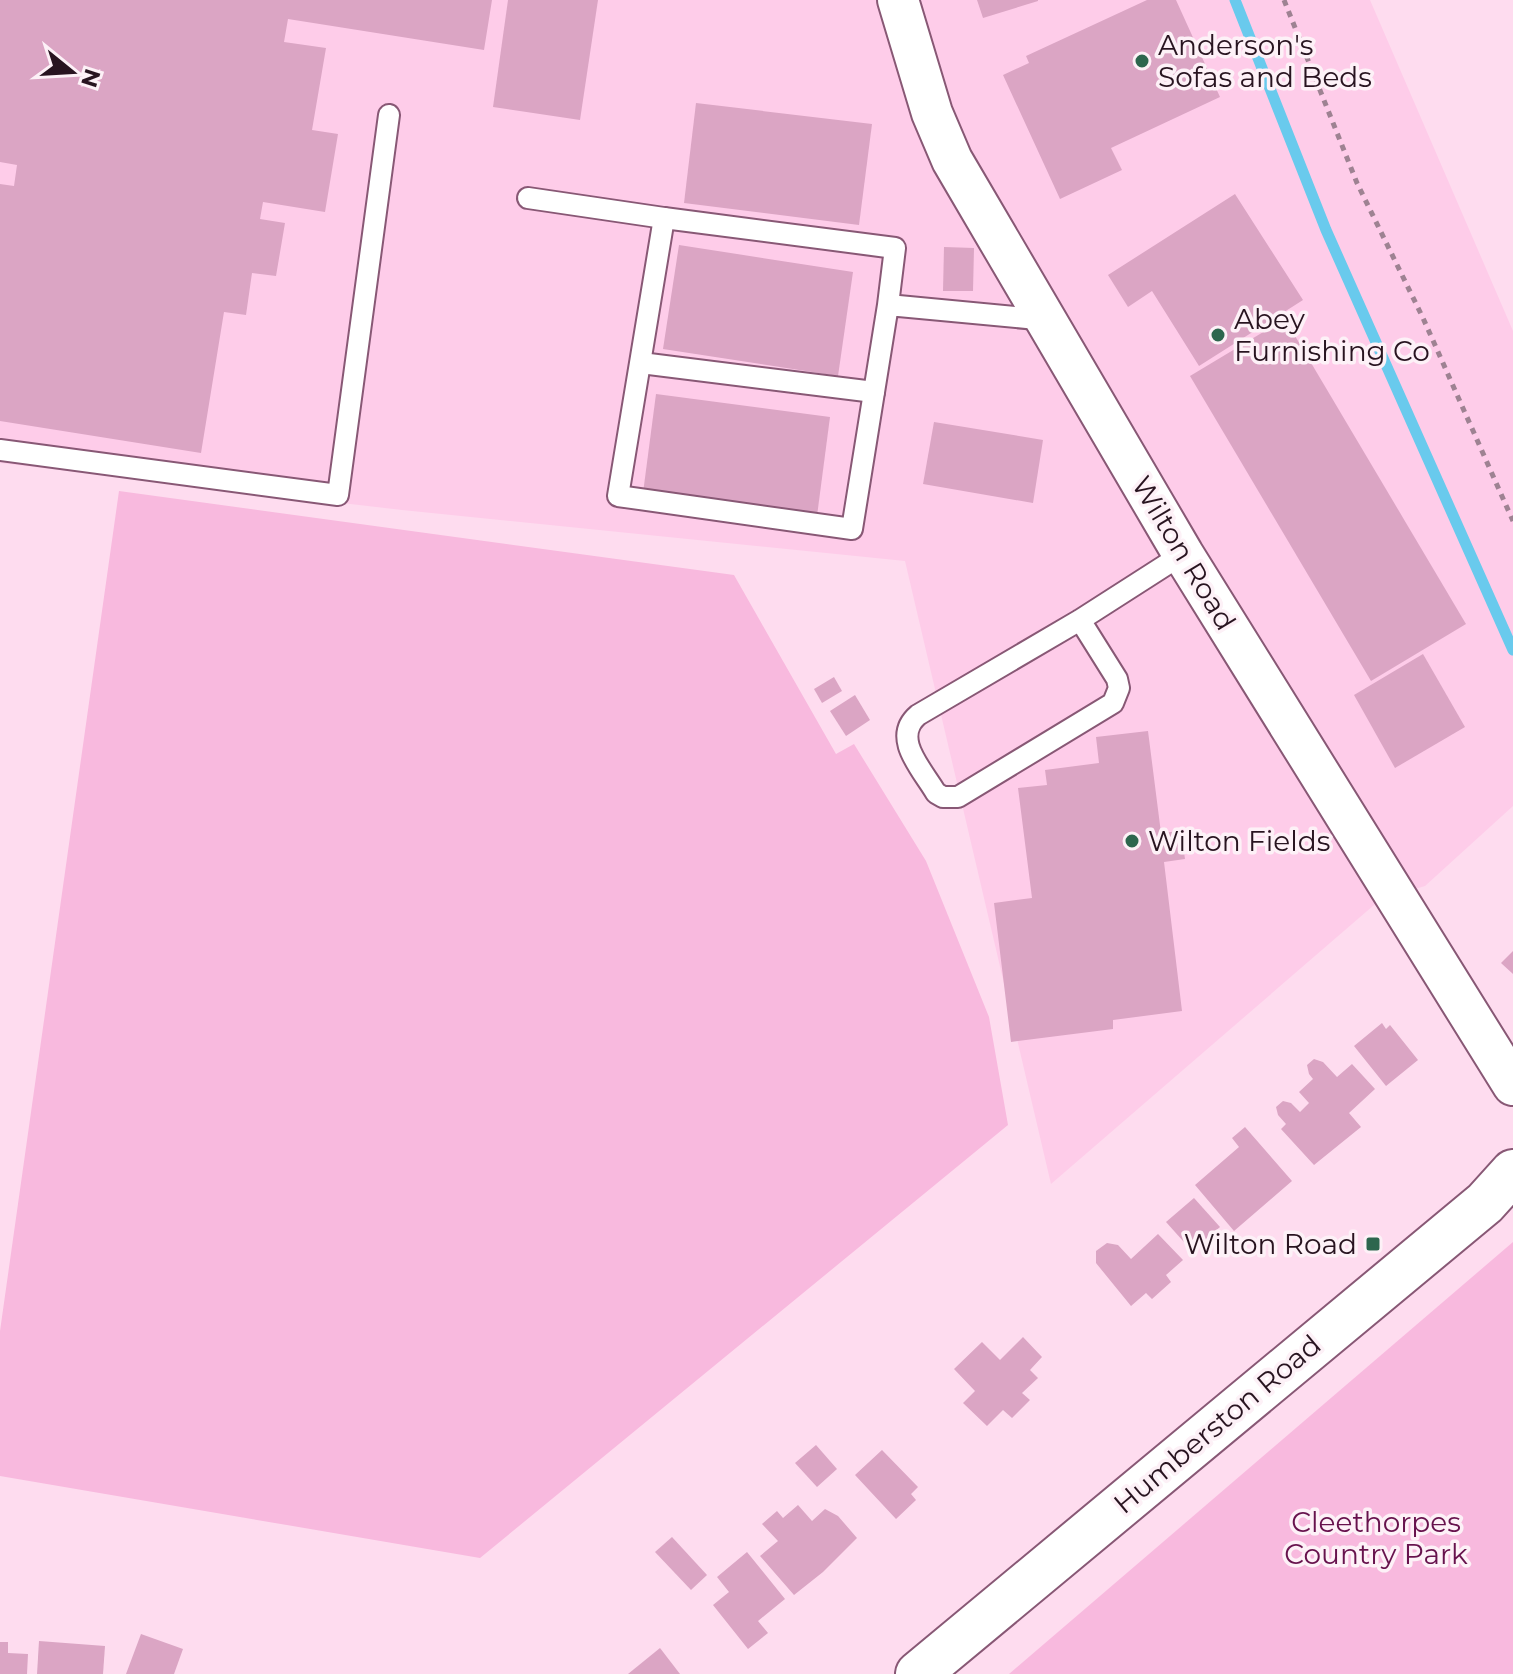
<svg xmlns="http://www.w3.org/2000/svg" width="1513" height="1674" viewBox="0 0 1513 1674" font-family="Montserrat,sans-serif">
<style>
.built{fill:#fecce9}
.green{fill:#f8b9de}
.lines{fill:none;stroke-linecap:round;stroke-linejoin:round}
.stream{stroke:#69caed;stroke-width:11}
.building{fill:#dba5c4}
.lane-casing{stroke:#885875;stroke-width:24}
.street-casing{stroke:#885875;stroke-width:44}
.primary-casing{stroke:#885875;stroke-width:48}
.path{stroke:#9e8292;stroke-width:5;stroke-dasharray:6 6;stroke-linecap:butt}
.lane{stroke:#fff;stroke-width:20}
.street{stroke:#fff;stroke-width:40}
.primary{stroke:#fff;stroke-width:44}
.poi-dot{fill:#2d664e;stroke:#fdf1f7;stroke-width:3}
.labels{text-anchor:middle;stroke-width:7;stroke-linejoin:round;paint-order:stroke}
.poi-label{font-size:28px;fill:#281420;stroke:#fdf1f7;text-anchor:start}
.street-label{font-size:28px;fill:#281420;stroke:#fdf1f7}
.park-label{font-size:28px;fill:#67124d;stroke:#fdf1f7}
</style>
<rect width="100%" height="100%" fill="#fedcef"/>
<path class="built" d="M0,0H1370L1513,331V806L1425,886L1381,899L1051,1184L905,561L402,510L0,463Z"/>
<g class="green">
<path d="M119,491L734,575L836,754L854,744L926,861L989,1017L1008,1125L480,1558L0,1476V1331Z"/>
<path d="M1513,1242V1674H1009Z"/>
</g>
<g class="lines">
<path class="stream" d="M1235,0L1326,230L1513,650"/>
</g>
<g class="building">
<path d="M0,0H492L484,50L288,19L284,42L326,48L312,130L338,134L325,212L263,202L260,219L285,223L276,276L252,273L246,315L224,312L201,453L0,421V184L14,186L17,165L0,162Z"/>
<path d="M508,0H598L580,120L493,107Z"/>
<path d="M977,0H1038V1L983,18Z"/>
<path d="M1147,0H1176L1220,97L1111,148L1122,170L1060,199L1003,75L1029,63L1026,56Z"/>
<path d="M696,103L872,124L859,225L684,203Z"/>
<path d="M1235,194L1303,300L1199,366L1152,291L1128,307L1108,275Z"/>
<path d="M679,245L853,272L838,376L663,349Z"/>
<path d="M944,247L974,248L973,291H943Z"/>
<path d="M1285,319L1466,624L1371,681L1190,376Z"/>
<path d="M656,394L830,417L817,516L643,493Z"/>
<path d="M934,422L1043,440L1033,503L923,484Z"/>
<path d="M1423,654L1465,727L1395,768L1354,695Z"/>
<path d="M834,677L842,691L822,703L814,689Z"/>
<path d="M855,695L870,720L846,736L830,711Z"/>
<path d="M1148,731L1161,833L1181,831L1185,859L1164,862L1182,1011L1113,1020V1029L1011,1042L994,903L1032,898L1018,788L1047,785L1045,770L1099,763L1096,737Z"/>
<path d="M1513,951V974L1501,963Z"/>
<path d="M1382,1023L1386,1029L1390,1025L1418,1060L1386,1086L1354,1046Z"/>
<path d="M1314,1059L1323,1062L1337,1077L1352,1064L1375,1089L1349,1113L1361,1127L1314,1165L1281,1129L1286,1124L1278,1115L1276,1107L1283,1101L1291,1103L1300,1112L1309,1103L1299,1092L1313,1079L1309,1074L1307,1065Z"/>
<path d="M1245,1127L1292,1181L1234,1231L1195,1185L1239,1147L1232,1138Z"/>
<path d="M1194,1198L1220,1227L1192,1251L1166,1222Z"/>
<path d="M1158,1234L1183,1260L1166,1275L1171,1282L1152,1299L1146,1293L1131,1306L1096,1263V1251L1107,1243L1118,1245L1131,1259Z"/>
<path d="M1023,1337L1042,1357L1030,1370L1038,1378L1022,1393L1030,1400L1012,1418L1003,1410L987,1426L963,1403L975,1391L954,1369L982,1342L1000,1360Z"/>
<path d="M816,1445L837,1469L817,1487L795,1463Z"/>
<path d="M882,1450L918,1487L911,1494L916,1500L896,1519L855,1475Z"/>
<path d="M798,1505L812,1521L825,1509L838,1516L857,1538L823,1572L794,1595L760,1556L778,1541L762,1524L777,1511L783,1518Z"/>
<path d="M672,1537L707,1575L691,1590L655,1552Z"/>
<path d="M747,1552L785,1599L758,1621L768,1633L748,1649L713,1605L729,1592L717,1577Z"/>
<path d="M141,1634L183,1649L174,1674H126Z"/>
<path d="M39,1641L105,1646L103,1674H37Z"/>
<path d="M0,1642H8V1653L28,1654L27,1674H0Z"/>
<path d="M660,1648L680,1674H628Z"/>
</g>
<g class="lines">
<defs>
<g id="lane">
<path d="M528,198L664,218"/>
<path d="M888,305L895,248L664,218L618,496L852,529L888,305L1047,320"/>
<path d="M641,363L874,392"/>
<path d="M0,450L338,495L389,115"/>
<path d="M1080,620L1117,679L1119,688L1113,703L958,797H943L936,793C922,769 891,738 918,715L1080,620L1183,554"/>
</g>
<path id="street" d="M898,0L932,113L952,160L1183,554L1513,1085"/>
<path id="primary" d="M918,1674L1485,1203L1513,1172"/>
</defs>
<use href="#lane" class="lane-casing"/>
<use href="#street" class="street-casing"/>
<use href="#primary" class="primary-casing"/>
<path class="path" d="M1284,0L1357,183L1423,318L1513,521"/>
<use href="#lane" class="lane"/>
<use href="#street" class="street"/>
<use href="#primary" class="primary"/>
</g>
<g class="poi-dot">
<circle cx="1142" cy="61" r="8"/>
<circle cx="1218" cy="335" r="8"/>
<circle cx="1132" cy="841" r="8"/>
<rect x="1365" y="1236" width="16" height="16" rx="4"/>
</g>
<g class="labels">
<g class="poi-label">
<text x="1158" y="55">Anderson's<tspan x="1158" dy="32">Sofas and Beds</tspan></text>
<text x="1234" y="329">Abey<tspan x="1234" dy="32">Furnishing Co</tspan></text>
<text x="1148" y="851">Wilton Fields</text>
<text x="1357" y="1254" text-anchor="end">Wilton Road</text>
</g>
<g class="street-label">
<text transform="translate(1184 553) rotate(59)" y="10">Wilton Road</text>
<text transform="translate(1217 1424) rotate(-40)" y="10">Humberston Road</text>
</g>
<g class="park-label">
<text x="1376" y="1532">Cleethorpes<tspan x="1376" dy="32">Country Park</tspan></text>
</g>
</g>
<g transform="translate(72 72) rotate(108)" stroke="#fdf1f7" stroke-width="6" paint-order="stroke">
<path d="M0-6L14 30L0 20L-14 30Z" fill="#281420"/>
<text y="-12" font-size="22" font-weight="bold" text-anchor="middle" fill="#281420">N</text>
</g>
</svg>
